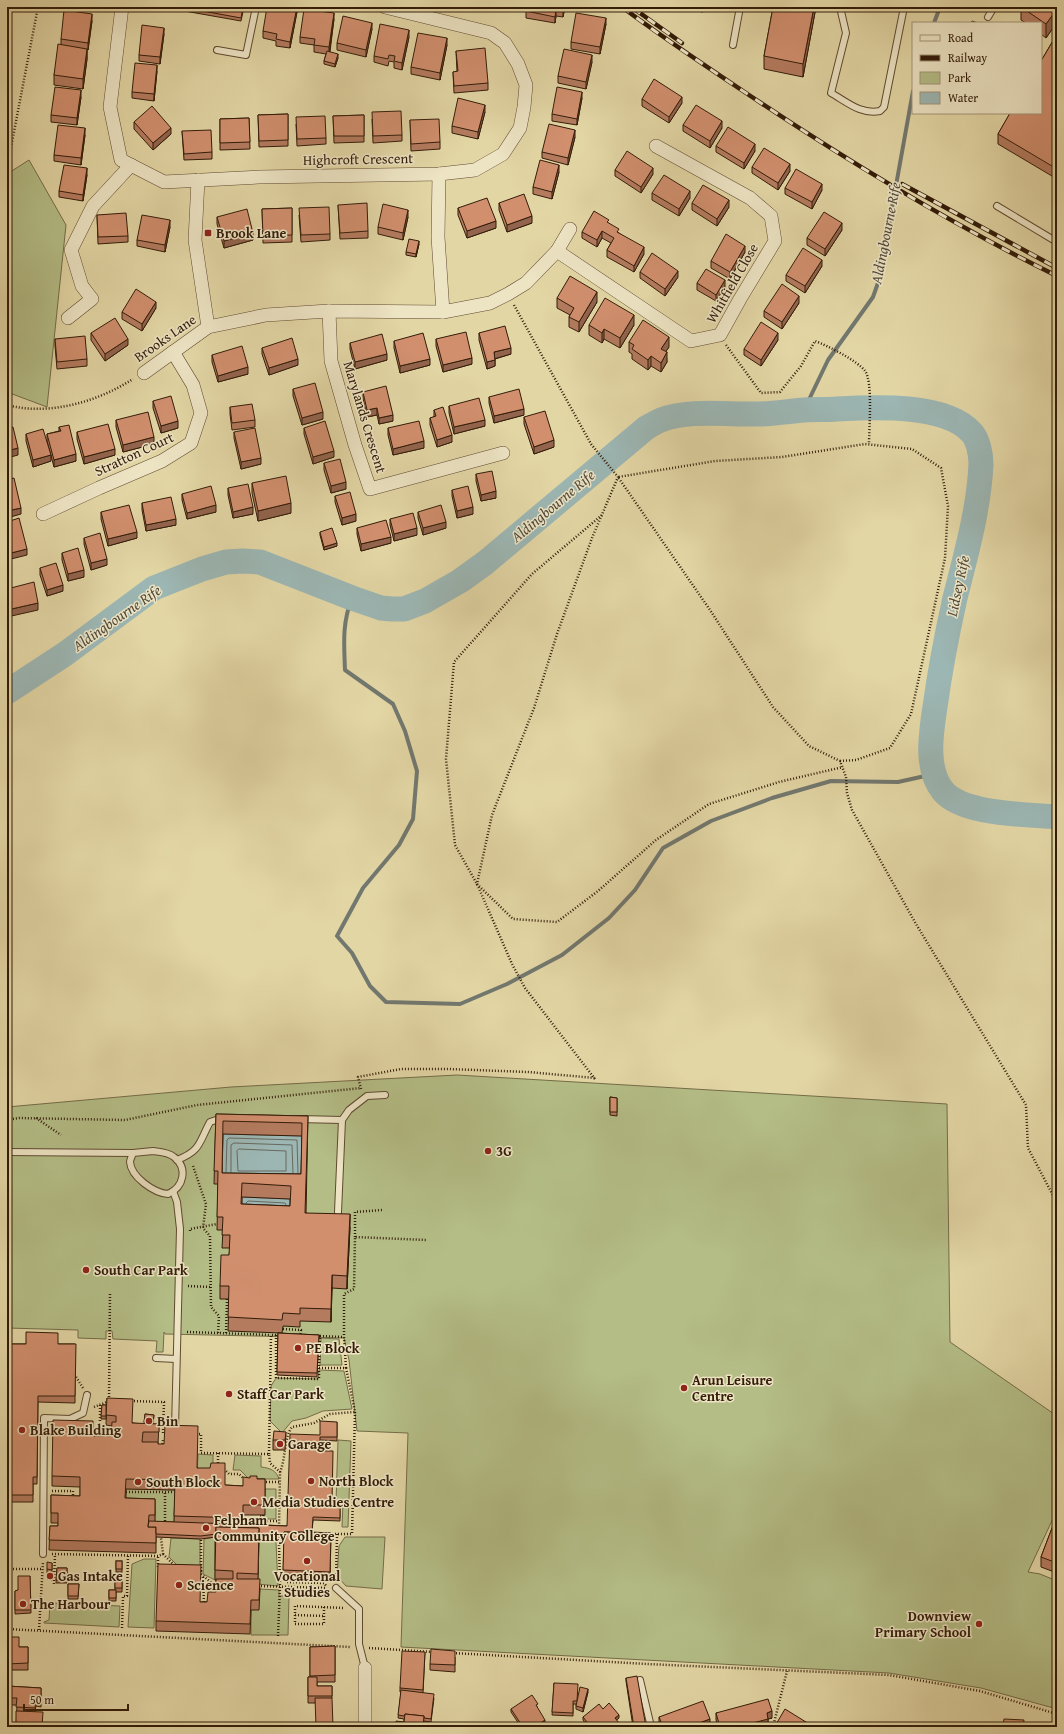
<svg xmlns="http://www.w3.org/2000/svg" width="1064" height="1734" viewBox="0 0 1064 1734" font-family="'Gentium Book Plus',serif">
<style>
.green{fill:#b4bd86;stroke:#746c48}
.water{fill:#9cb6b3;stroke:#72786f}
.lines{fill:none;stroke-linecap:round;stroke-linejoin:round}
.shore{stroke:#68695e;stroke-width:1}
.stream{stroke:#72786f;stroke-width:4}
.river{stroke:#9cb6b3;stroke-width:25}
.service-casing{stroke:#5f4a30;stroke-width:8}
.minor-casing{stroke:#5f4a30;stroke-width:14}
.path{stroke:#331c09;stroke-width:2.5;stroke-dasharray:1 2;stroke-linecap:butt}
.service{stroke:#ede4c4;stroke-width:6}
.minor{stroke:#ede4c4;stroke-width:13}
.rail-casing{stroke:#331c09;stroke-width:4.5}
.rail{stroke:#ede4c4;stroke-width:3;stroke-dasharray:9;stroke-linecap:butt}
.wall{fill:#b47b5f;stroke:#331c09;fill-rule:evenodd}
.shaded-wall{fill:#92644d;stroke:#331c09}
.building{fill:#d18f6e;stroke:#331c09;fill-rule:evenodd}
.poi-dot{fill:#8f2418;stroke:#ede4c4;stroke-width:1.5}
.labels{text-anchor:middle;stroke-width:3;stroke-linejoin:round;paint-order:stroke}
.street-label{font-size:14px;fill:#331c09;stroke:#ede4c4}
.poi-label{font-size:14px;font-weight:bold;fill:#331c09;stroke:#ede4c4;text-anchor:start}
.water-label{font-size:15px;font-style:italic;fill:#524a3c;stroke:#ede4c4}
</style>
<rect width="100%" height="100%" fill="#e3d6a5"/>
<filter id="stains"><feTurbulence type="fractalNoise" baseFrequency=".005" numOctaves="4"/><feColorMatrix values="0 0 0 0 .2 0 0 0 0 .09 0 0 0 0 .02 0 0 0 .5 -.17"/></filter>
<radialGradient id="worn" r=".72"><stop offset=".6" stop-color="#630" stop-opacity="0"/><stop offset="1" stop-color="#630" stop-opacity=".3"/></radialGradient>
<g class="green">
<path d="M29,160L66,225L47,407L7,392V174Z"/>
<path d="M457,1075L947,1104L950,1342L1057,1416V1510L1028,1572L1040,1574L1057,1581V1709L981,1688L889,1673L401,1647L408,1433L357,1431L349,1360L344,1338L165,1334L164,1332L163,1352H156L157,1341L113,1339L112,1331H106V1339L78,1338V1330L7,1328V1107L231,1087Z"/>
<path d="M321,1338L339,1339L342,1365H320Z"/>
<path d="M319,1370L344,1371L352,1409L323,1411L306,1418L292,1421L282,1433L270,1421L271,1386L276,1378L318,1379Z"/>
<path d="M338,1440L351,1441L348,1527H342L343,1502H336Z"/>
<path d="M198,1454L213,1455V1469L197,1478Z"/>
<path d="M235,1455L261,1456V1467C270,1468 276,1470 279,1479H249L240,1470H233Z"/>
<path d="M126,1489L175,1490L174,1526L155,1525V1509L125,1508Z"/>
<path d="M265,1489H276V1519H264Z"/>
<path d="M216,1537L215,1580L203,1574L204,1539Z"/>
<path d="M345,1537H385L382,1589L346,1586L337,1576L339,1546Z"/>
<path d="M171,1538L200,1539V1568H180L169,1557Z"/>
<path d="M259,1538L276,1542L278,1586L258,1584Z"/>
<path d="M144,1559H156L154,1628L128,1627L132,1564Z"/>
<path d="M260,1589L279,1590V1596H289L288,1635H251V1610Z"/>
<path d="M50,1603L120,1606L119,1627L44,1623V1622L49,1620Z"/>
</g>
<g class="water">
<path d="M223,1134L302,1136L301,1187L222,1186Z"/>
<path d="M242,1197L291,1199L290,1219L241,1217Z"/>
</g>
<g class="lines">
<g class="shore">
<path d="M239,1149L286,1151V1171H238L237,1151Z"/>
<path d="M226,1172L227,1140L229,1138L297,1140L298,1173"/>
<path d="M231,1172V1145L234,1143L292,1145L293,1173"/>
<path d="M246,1203L248,1201L285,1203L286,1205"/>
</g>
<g class="stream">
<path d="M934,23L940,7"/>
<path d="M804,410L828,360L873,297L879,280L913,91"/>
<path d="M352,598C342,623 344,644 345,670L393,704L405,731L417,771L413,819L399,845L363,888L337,936L352,953L370,986L386,1002L460,1004L507,984L562,955L609,918L635,890L663,848L711,821L772,798L831,781L898,782L934,774"/>
</g>
<path class="river" d="M7,692L65,654L154,588L202,569L226,562L243,561L260,562L352,598L381,608L392,609H404L425,601L460,581L485,563L646,428C651,425 656,422 661,420C688,409 730,415 759,414C774,414 789,411 804,410C815,409 826,410 837,409C873,407 946,403 972,433C978,440 981,454 981,464C979,509 966,554 955,598C947,634 940,670 935,707C931,733 925,769 943,791C963,815 1026,814 1057,817"/>
<defs>
<g id="service">
<path d="M840,7L846,33L831,93C847,102 861,115 880,111L884,107L904,7"/>
<path d="M988,17L994,7"/>
<path d="M733,45L740,7"/>
<path d="M217,50L246,55L256,7"/>
<path d="M997,206L1057,242"/>
<path d="M299,1119L342,1120L338,1212"/>
<path d="M342,1120L349,1110L367,1096L385,1095"/>
<path d="M153,1151C160,1152 168,1152 174,1157C188,1168 184,1187 168,1194C154,1193 131,1177 130,1162C130,1160 132,1156 133,1153Z"/>
<path d="M7,1152L133,1153"/>
<path d="M177,1160C201,1151 199,1142 210,1122L222,1118"/>
<path d="M173,1191L177,1202L180,1229L175,1429"/>
<path d="M156,1358L176,1359"/>
<path d="M43,1554L44,1418L70,1419L83,1413L87,1395"/>
<path d="M336,1588L359,1609V1644L365,1668"/>
<path d="M640,1680L651,1727"/>
</g>
<g id="minor">
<path d="M122,7L110,107L121,160L164,182L259,177L439,174L475,170L503,154L520,128L524,107L526,85L518,64L505,43L491,33L385,7"/>
<path d="M439,174L438,237L443,312"/>
<path d="M198,180L195,240L208,327"/>
<path d="M557,251L691,341L720,335L740,299L775,241L771,216L750,198L656,146"/>
<path d="M329,311L331,361L355,445L370,489L503,453"/>
<path d="M68,318L92,299L82,286L71,250L93,206L131,165"/>
<path d="M144,373L208,327L266,315L329,311L443,312L490,303L508,294L526,283L557,251L570,229"/>
<path d="M43,514L99,488L162,461L191,443L201,413L193,385L173,352"/>
<path d="M365,1727V1668"/>
</g>
</defs>
<use href="#service" class="service-casing"/>
<use href="#minor" class="minor-casing"/>
<g class="path">
<path d="M7,168L38,7"/>
<path d="M514,305L591,444L618,477L592,538L557,634L534,708L492,815L477,884L513,919L557,922L598,891L656,840L709,804L779,782L843,767"/>
<path d="M726,345L761,393L780,392L801,366L815,341C828,346 858,361 865,371C873,381 869,430 869,444"/>
<path d="M7,405C49,416 97,402 133,379"/>
<path d="M840,761L856,760L890,748L911,714L945,558L948,506L941,468L912,449L865,444L782,457L715,461L618,477L710,610L773,707L809,746L840,761L846,777L847,793L852,810L916,924L1026,1105L1028,1148L1057,1203"/>
<path d="M595,1079L525,988L512,964L477,884L455,845L446,759L454,662L532,574L602,515"/>
<path d="M361,1089L358,1077L401,1069H449L528,1072L595,1078"/>
<path d="M36,1118L61,1135"/>
<path d="M7,1120L19,1118L125,1120L197,1105L361,1088"/>
<path d="M193,1166L206,1204L203,1228L210,1236L211,1307L219,1316L218,1333L271,1335"/>
<path d="M190,1231V1229L217,1224"/>
<path d="M355,1237V1212L382,1210"/>
<path d="M188,1286L211,1287"/>
<path d="M283,1329L301,1330L300,1336"/>
<path d="M187,1332L218,1333"/>
<path d="M226,1333L227,1299"/>
<path d="M276,1335V1378L319,1379V1368"/>
<path d="M316,1336H320L319,1368H346L355,1412L352,1534H329"/>
<path d="M320,1336L344,1337"/>
<path d="M346,1368L344,1337V1294L354,1289L355,1237L426,1240"/>
<path d="M76,1377L83,1388"/>
<path d="M109,1400L110,1294"/>
<path d="M131,1401L164,1402L163,1433H167"/>
<path d="M100,1405V1432"/>
<path d="M94,1407L110,1401"/>
<circle cx="102" cy="1438" r="5.5"/>
<path d="M196,1434H201V1453L269,1454L270,1463L280,1472L279,1528"/>
<path d="M162,1447L163,1440"/>
<path d="M269,1454L271,1335H281"/>
<path d="M218,1466V1453"/>
<path d="M224,1469L229,1474H239L245,1480"/>
<path d="M280,1472C286,1458 284,1437 292,1427L314,1423L330,1414L355,1412"/>
<path d="M263,1482H280"/>
<path d="M52,1491H73V1499"/>
<path d="M126,1492H175"/>
<path d="M259,1521V1516H263V1515"/>
<path d="M165,1524V1492"/>
<path d="M247,1528V1521H279"/>
<path d="M52,1554L158,1556L163,1554L161,1538"/>
<path d="M163,1554L175,1566"/>
<path d="M158,1567V1556"/>
<path d="M7,1569H42"/>
<path d="M198,1571H201V1574L213,1584H218"/>
<path d="M201,1571V1539"/>
<path d="M203,1577L204,1604"/>
<path d="M286,1580V1582L324,1583L327,1587"/>
<path d="M336,1580L337,1534"/>
<path d="M54,1584L55,1554"/>
<path d="M258,1586L327,1588"/>
<path d="M324,1607V1624H295V1606L343,1608"/>
<path d="M295,1615L324,1616"/>
<path d="M122,1628L123,1596H127L128,1555"/>
<path d="M7,1629L350,1647"/>
<path d="M39,1630L43,1562"/>
<path d="M278,1636L280,1587L279,1542"/>
<path d="M369,1648L434,1652"/>
<path d="M453,1653L647,1664L889,1675L980,1691L1057,1714"/>
<path d="M773,1727L787,1671"/>
</g>
<use href="#service" class="service"/>
<use href="#minor" class="minor"/>
<defs>
<g id="rail">
<path d="M622,7C662,37 704,65 746,93C846,160 949,223 1057,276"/>
<path d="M633,8L682,43"/>
<path d="M902,184L1057,268"/>
</g>
</defs>
<use href="#rail" class="rail-casing"/>
<use href="#rail" class="rail"/>
</g>
<g class="wall">
<path d="M162,7H244L241,21Z"/>
<path d="M502,7H518L517,10Z"/>
<path d="M565,7L563,17L556,16L555,23L526,18V11Z"/>
<path d="M676,7H705L703,12Z"/>
<path d="M773,7H816L803,77L764,69V56Z"/>
<path d="M1021,7H1057V22L1046,38L1041,34V23H1026L1021,20Z"/>
<path d="M297,12L290,48L276,46V41L263,38V31Z"/>
<path d="M334,19L330,52L338,58L335,67L324,64V61L326,54L314,52V45L300,43V37Z"/>
<path d="M92,21L88,50L87,49V59L83,89L54,85V75L61,45V39Z"/>
<path d="M606,24L600,54L571,49V42Z"/>
<path d="M372,29L366,57L337,50V43Z"/>
<path d="M164,34L160,64L139,61V55Z"/>
<path d="M1057,34V179L998,144V134Z"/>
<path d="M409,37L402,70L394,68V62L389,61L388,66L374,62V56Z"/>
<path d="M447,45L440,80L411,74V67Z"/>
<path d="M456,51L488,83V90L454,93L453,72H457Z"/>
<path d="M592,62L586,89L558,83V76Z"/>
<path d="M157,71L154,101L132,98V92Z"/>
<path d="M81,97L77,125L51,122V115Z"/>
<path d="M582,98L577,125L552,121V114Z"/>
<path d="M642,99L682,103L669,123L642,106Z"/>
<path d="M485,112L478,139L452,133V126Z"/>
<path d="M288,114V146L259,147L258,115Z"/>
<path d="M364,115V142L334,143L333,116Z"/>
<path d="M249,118L250,149L220,150V119Z"/>
<path d="M372,119L402,135V141L373,143Z"/>
<path d="M410,120L440,142V149L411,151Z"/>
<path d="M134,122L171,134L153,150L134,129Z"/>
<path d="M296,124L326,138V144L297,146Z"/>
<path d="M683,125L722,128L710,148L683,131Z"/>
<path d="M182,131L212,152V159L184,160Z"/>
<path d="M85,135L81,165L54,161V155Z"/>
<path d="M575,137L568,165L542,158V152Z"/>
<path d="M716,146L755,151L744,169L716,152Z"/>
<path d="M752,167L790,171L778,190L752,173Z"/>
<path d="M615,170L653,174L641,193L615,176Z"/>
<path d="M559,172L552,199L533,194V187Z"/>
<path d="M87,175L83,201L59,197V191Z"/>
<path d="M785,188L822,190L812,209L785,194Z"/>
<path d="M652,193L690,198L679,216L652,200Z"/>
<path d="M499,203L532,223L507,232L499,210Z"/>
<path d="M692,203L729,207L717,226L692,210Z"/>
<path d="M338,205L368,231V238L340,239Z"/>
<path d="M292,208V242L263,243L262,209Z"/>
<path d="M458,208L496,228L467,238L458,215Z"/>
<path d="M97,215L128,236V242L98,244Z"/>
<path d="M299,215L330,234V240L301,242Z"/>
<path d="M217,217L253,240L224,248L217,224Z"/>
<path d="M408,217L403,240L378,234V227Z"/>
<path d="M609,223L619,233L644,254L634,272L607,257V250L611,243L602,238L597,247L582,238V232Z"/>
<path d="M170,227L165,252L137,246V240Z"/>
<path d="M842,230L825,256L807,245V238Z"/>
<path d="M419,244L416,257L406,255V252Z"/>
<path d="M745,252L730,279L711,268V261Z"/>
<path d="M822,266L805,293L786,281V275Z"/>
<path d="M640,272L678,277L665,296L640,278Z"/>
<path d="M697,283L725,287L716,301L697,290Z"/>
<path d="M557,298L597,302L579,332L569,327V317L570,315L557,308Z"/>
<path d="M799,303L782,329L764,317V311Z"/>
<path d="M156,308L142,331L122,319V312Z"/>
<path d="M589,325H634L620,348L604,339L602,343L589,335Z"/>
<path d="M91,333L128,345L105,361L91,340Z"/>
<path d="M479,333L511,354L495,359V366L487,369L479,340Z"/>
<path d="M55,339L87,359V366L57,369L55,346Z"/>
<path d="M436,339L472,364L443,372L436,346Z"/>
<path d="M778,340L761,366L744,355V349Z"/>
<path d="M394,341L430,365L400,373L394,348Z"/>
<path d="M629,342L669,347L666,351L667,362L661,372L651,366L648,370L632,359V354L629,352Z"/>
<path d="M350,343L387,360L355,369L350,349Z"/>
<path d="M262,348L298,365L269,375L262,354Z"/>
<path d="M212,355L248,374L218,382L212,362Z"/>
<path d="M293,389L323,419L302,425L293,396Z"/>
<path d="M363,392L393,421L379,424L377,415L367,417L363,398Z"/>
<path d="M489,397L524,415L494,423L489,403Z"/>
<path d="M153,401L178,428L161,433L153,408Z"/>
<path d="M449,406L485,426L454,434L449,413Z"/>
<path d="M230,407L255,420V427L232,430L230,414Z"/>
<path d="M434,410L452,442L437,447L430,425V418L434,417Z"/>
<path d="M524,417L554,447L534,454L524,424Z"/>
<path d="M116,420L154,444L123,452L116,427Z"/>
<path d="M59,427L76,461L54,467L47,441V434L59,431Z"/>
<path d="M304,428L334,457L313,464L304,434Z"/>
<path d="M388,428L424,448L393,455L388,435Z"/>
<path d="M77,432L115,455L84,464L77,439Z"/>
<path d="M234,432L261,464L241,469L234,438Z"/>
<path d="M26,434L51,461L33,467L26,441Z"/>
<path d="M324,463L346,489L331,493L324,470Z"/>
<path d="M476,474L496,498L481,501L476,481Z"/>
<path d="M252,483L291,513L258,521L252,493Z"/>
<path d="M228,488L253,514L233,518L228,495Z"/>
<path d="M452,490L473,514L457,518L452,496Z"/>
<path d="M182,494L216,512L187,519L182,500Z"/>
<path d="M335,496L356,521L342,525L335,502Z"/>
<path d="M142,503L176,525L146,531L142,510Z"/>
<path d="M101,512L137,538L108,546L101,519Z"/>
<path d="M418,512L446,528L423,535L418,518Z"/>
<path d="M390,519L417,535L394,541L390,525Z"/>
<path d="M357,528L391,543L361,551L357,534Z"/>
<path d="M320,532L337,546L324,550L320,535Z"/>
<path d="M84,538L107,565L91,570L84,544Z"/>
<path d="M62,553L84,577L68,581L62,560Z"/>
<path d="M40,568L63,591L47,596L40,575Z"/>
<path d="M610,1097L617,1098V1116L610,1115Z"/>
<path d="M216,1114L308,1116L306,1213L350,1227L347,1289L332,1288L331,1322L300,1321V1327L283,1326L282,1333L228,1331L229,1299H220V1286L229,1255L230,1248H222L223,1230H217L218,1184H214ZM223,1134L302,1136L301,1174L222,1173ZM242,1197L290,1199V1206L242,1204Z"/>
<path d="M278,1333L319,1335L317,1377L277,1375Z"/>
<path d="M7,1344H75V1403L38,1402L37,1484H33V1502H10V1498H7Z"/>
<path d="M107,1398L133,1423L144,1424L145,1414L154,1415L153,1424H159L158,1444L225,1485L243,1486L257,1479H265V1515H243V1524L287,1526L320,1435L337,1422V1441L320,1440V1451L332,1502H340V1521L313,1520L312,1532L331,1533L330,1581L283,1580L284,1542L259,1538L258,1579L260,1589L259,1610H251L250,1634L156,1631V1621L200,1602H207L216,1592V1580H215V1537L201,1539L156,1537V1553L49,1550L50,1526H58V1523H51V1495L80,1496V1487L52,1486V1476L93,1436H111L112,1426L106,1425ZM126,1489L175,1490L174,1522H155V1499L126,1498Z"/>
<path d="M102,1405H106V1419H101Z"/>
<path d="M286,1432L285,1450H273V1440Z"/>
<path d="M1057,1515V1573L1041,1567V1557Z"/>
<rect x="116" y="1561" width="6" height="11"/>
<path d="M52,1563V1580L47,1579V1569Z"/>
<path d="M57,1568H67V1583H56Z"/>
<path d="M30,1576L31,1613L15,1614V1591L18,1590Z"/>
<path d="M115,1581H122V1592H116V1601H109V1590H115Z"/>
<path d="M68,1584H79L78,1599H68Z"/>
<path d="M7,1637L19,1647H28V1670H7Z"/>
<path d="M335,1646V1682H317V1686H332V1698L315,1703H308V1677H310V1647Z"/>
<path d="M425,1652L423,1693L434,1698L431,1722L424,1721L423,1727H395L404,1722V1719L398,1718L401,1692H400V1688Z"/>
<path d="M455,1657V1672L430,1670V1664Z"/>
<path d="M626,1678L646,1727H633L626,1681Z"/>
<path d="M554,1683L578,1698L588,1692L583,1712L576,1709V1704H573V1716L552,1715Z"/>
<path d="M7,1686L41,1688V1707L36,1706L35,1711L42,1727H16L17,1705H7Z"/>
<path d="M538,1707L537,1708L545,1723L539,1727H521L511,1712V1709Z"/>
<path d="M603,1709L619,1718L616,1720L619,1727H588L583,1720V1717Z"/>
<path d="M716,1713L772,1718L768,1719V1725L762,1727H718L716,1720Z"/>
<path d="M659,1717L710,1725L705,1727H660L659,1724Z"/>
</g>
<g class="shaded-wall">
<path d="M297,7V12L290,48V42Z"/>
<path d="M563,7H565L563,17Z"/>
<path d="M814,7H816L803,77V64Z"/>
<path d="M556,9V16L555,23V17Z"/>
<path d="M1057,9V22L1046,38V24Z"/>
<path d="M334,13V19L329,54V47Z"/>
<path d="M92,14V21L88,50V43Z"/>
<path d="M606,18V24L600,54V47Z"/>
<path d="M372,23V29L366,57V50Z"/>
<path d="M164,28V34L160,64V57Z"/>
<path d="M409,30V37L402,70V63Z"/>
<path d="M447,38V45L440,80V73Z"/>
<path d="M87,49V59L83,89V79Z"/>
<path d="M338,54V58L335,67V64Z"/>
<path d="M592,55V62L586,89V82Z"/>
<path d="M157,65V71L154,101V94Z"/>
<path d="M81,90V97L77,125V118Z"/>
<path d="M582,92V98L577,125V119Z"/>
<path d="M682,97V103L669,123V117Z"/>
<path d="M485,105V112L478,139V132Z"/>
<path d="M722,121V128L710,148V141Z"/>
<path d="M85,128V135L81,165V158Z"/>
<path d="M171,128V134L153,150V143Z"/>
<path d="M575,130V137L568,165V158Z"/>
<path d="M755,144V151L744,169V163Z"/>
<path d="M790,164V171L778,190V183Z"/>
<path d="M559,165V172L552,199V192Z"/>
<path d="M87,168V175L83,201V195Z"/>
<path d="M653,168V174L641,193V187Z"/>
<path d="M822,184V190L812,209V202Z"/>
<path d="M690,191V198L679,216V209Z"/>
<path d="M729,200V207L717,226V219Z"/>
<path d="M408,210V217L403,240V233Z"/>
<path d="M532,216V223L507,232V225Z"/>
<path d="M170,220V227L165,252V245Z"/>
<path d="M496,221V228L467,238V231Z"/>
<path d="M842,223V230L825,256V249Z"/>
<path d="M602,231V238L597,247V240Z"/>
<path d="M253,233V240L224,248V241Z"/>
<path d="M419,241V244L416,257V254Z"/>
<path d="M745,246V252L730,279V272Z"/>
<path d="M644,247V254L634,272V266Z"/>
<path d="M822,260V266L805,293V286Z"/>
<path d="M678,271V277L665,296V289Z"/>
<path d="M725,280V287L716,301V295Z"/>
<path d="M597,292V302L579,332V322Z"/>
<path d="M799,296V303L782,329V322Z"/>
<path d="M156,302V308L142,331V324Z"/>
<path d="M634,315V325L620,348V338Z"/>
<path d="M604,329V339L602,343V333Z"/>
<path d="M778,333V340L761,366V360Z"/>
<path d="M669,337V347L661,359V349Z"/>
<path d="M128,339V345L105,361V354Z"/>
<path d="M511,348V354L494,359V352Z"/>
<path d="M667,352V362L661,372V363Z"/>
<path d="M387,354V360L355,369V362Z"/>
<path d="M651,356V366L648,370V360Z"/>
<path d="M472,358V364L443,372V365Z"/>
<path d="M298,359V365L269,375V368Z"/>
<path d="M430,359V365L400,373V366Z"/>
<path d="M495,360V366L487,369V362Z"/>
<path d="M248,367V374L218,382V376Z"/>
<path d="M377,408V415L367,417V410Z"/>
<path d="M524,409V415L494,423V416Z"/>
<path d="M323,412V419L302,425V418Z"/>
<path d="M393,415V421L379,424V418Z"/>
<path d="M485,420V426L454,434V427Z"/>
<path d="M178,421V428L161,433V426Z"/>
<path d="M452,435V442L437,447V440Z"/>
<path d="M154,437V444L123,452V445Z"/>
<path d="M554,440V447L534,454V447Z"/>
<path d="M424,441V448L393,455V449Z"/>
<path d="M18,448V455L7,458V451Z"/>
<path d="M115,449V455L84,464V457Z"/>
<path d="M334,451V457L313,464V457Z"/>
<path d="M76,454V461L54,467V460Z"/>
<path d="M51,455V461L33,467V460Z"/>
<path d="M261,458V464L241,469V462Z"/>
<path d="M346,482V489L331,493V486Z"/>
<path d="M496,491V498L481,501V495Z"/>
<path d="M291,503V513L258,521V511Z"/>
<path d="M216,505V512L187,519V513Z"/>
<path d="M253,507V514L233,518V512Z"/>
<path d="M473,507V514L457,518V511Z"/>
<path d="M21,508V514L7,518V511Z"/>
<path d="M356,514V521L342,525V518Z"/>
<path d="M176,519V525L146,531V525Z"/>
<path d="M446,522V528L423,535V528Z"/>
<path d="M417,528V535L394,541V534Z"/>
<path d="M137,532V538L108,546V539Z"/>
<path d="M391,537V543L361,551V544Z"/>
<path d="M337,543V546L324,550V547Z"/>
<path d="M27,549V555L7,560V554Z"/>
<path d="M107,559V565L91,570V563Z"/>
<path d="M84,570V577L68,581V574Z"/>
<path d="M63,585V591L47,596V590Z"/>
<path d="M38,603V610L7,617V610Z"/>
<path d="M350,1214V1227L347,1289V1276Z"/>
<path d="M332,1275V1288L331,1322V1309Z"/>
<path d="M588,1689V1692L583,1712V1708Z"/>
<path d="M772,1711V1718L768,1719V1725L762,1727H738L767,1713Z"/>
<path d="M619,1715V1718L615,1721V1718Z"/>
<path d="M710,1719V1725L705,1727H699V1723Z"/>
<path d="M545,1720V1723L539,1727H534Z"/>
<path d="M619,1723V1727H615Z"/>
</g>
<g class="building">
<path d="M181,7H243L241,18Z"/>
<path d="M267,7H297L290,42L276,39L277,34L263,31Z"/>
<path d="M526,7H563V11L556,9L555,17L526,11Z"/>
<path d="M773,7H814L803,64L764,56Z"/>
<path d="M1021,7H1057V9L1046,24Z"/>
<path d="M304,9L334,13L329,47L314,45L315,39L300,37Z"/>
<path d="M64,10L92,14L88,43L61,39Z"/>
<path d="M576,13L606,18L600,47L571,42Z"/>
<path d="M343,16L372,23L366,50L337,43Z"/>
<path d="M972,21L978,23H971Z"/>
<path d="M380,24L409,30L402,63L394,61L395,56L389,55L388,59L374,56Z"/>
<path d="M142,25L164,28L160,57L139,55Z"/>
<path d="M418,33L447,38L440,73L411,67Z"/>
<path d="M1057,34V169L998,134L1010,113H1041V61Z"/>
<path d="M58,44L87,49L83,79L54,75Z"/>
<path d="M485,48L488,83L454,86L453,72L458,71L456,51Z"/>
<path d="M564,49L592,55L586,82L558,76Z"/>
<path d="M327,51L338,54L335,64L324,61Z"/>
<path d="M135,63L157,65L154,94L132,92Z"/>
<path d="M654,79L682,97L669,117L642,99Z"/>
<path d="M55,87L81,90L77,118L51,115Z"/>
<path d="M557,87L582,92L577,119L552,114Z"/>
<path d="M458,98L485,105L478,132L452,126Z"/>
<path d="M696,105L722,121L710,141L683,125Z"/>
<path d="M152,106L171,128L153,143L134,122Z"/>
<path d="M401,111L402,135L373,136L372,112Z"/>
<path d="M288,114V140L259,141L258,115Z"/>
<path d="M364,115V136H334L333,116Z"/>
<path d="M325,116L326,138L297,139L296,117Z"/>
<path d="M249,118L250,142L220,143V119Z"/>
<path d="M439,119L440,142L411,144L410,120Z"/>
<path d="M549,124L575,130L568,158L542,152Z"/>
<path d="M58,125L85,128L81,158L54,155Z"/>
<path d="M728,127L755,144L744,163L716,146Z"/>
<path d="M211,130L212,152L184,154L182,131Z"/>
<path d="M764,148L790,164L778,183L752,167Z"/>
<path d="M627,151L653,168L641,187L615,170Z"/>
<path d="M540,160L559,165L552,192L533,187Z"/>
<path d="M64,165L87,168L83,195L59,191Z"/>
<path d="M796,169L822,184L812,202L785,188Z"/>
<path d="M664,175L690,191L679,209L652,193Z"/>
<path d="M703,185L729,200L717,219L692,203Z"/>
<path d="M524,194L532,216L507,225L499,203Z"/>
<path d="M487,198L496,221L467,231L458,208Z"/>
<path d="M367,203L368,231L340,233L338,205Z"/>
<path d="M383,204L408,210L403,233L378,227Z"/>
<path d="M329,207L330,234L301,235L299,208Z"/>
<path d="M292,208V235L263,236L262,209Z"/>
<path d="M247,209L253,233L224,241L217,217Z"/>
<path d="M594,211L609,220L607,222L619,229L617,232L644,247L634,266L607,250L614,238L602,231L597,240L582,232Z"/>
<path d="M824,212L842,223L825,249L807,238Z"/>
<path d="M126,213L128,236L98,237L97,215Z"/>
<path d="M142,215L170,220L165,245L137,240Z"/>
<path d="M726,234L745,246L730,272L711,261Z"/>
<path d="M409,239L419,241L416,254L406,252Z"/>
<path d="M803,248L822,260L805,286L786,275Z"/>
<path d="M652,253L678,271L665,289L640,272Z"/>
<path d="M706,269L725,280L716,295L697,283Z"/>
<path d="M570,276L597,292L579,322L569,317L574,308L557,298Z"/>
<path d="M782,284L799,296L782,322L764,311Z"/>
<path d="M136,289L156,302L142,324L122,312Z"/>
<path d="M605,298L634,315L620,338L604,329L602,333L589,325Z"/>
<path d="M115,318L128,339L105,354L91,333Z"/>
<path d="M643,320L669,337L661,349L667,352L661,363L651,356L648,360L632,349L634,345L629,342Z"/>
<path d="M761,322L778,333L761,360L744,349Z"/>
<path d="M505,326L511,348L494,352L495,360L487,362L479,333Z"/>
<path d="M466,332L472,358L443,365L436,339Z"/>
<path d="M423,333L430,359L400,366L394,341Z"/>
<path d="M382,334L387,354L355,362L350,343Z"/>
<path d="M85,336L87,359L57,362L55,339Z"/>
<path d="M292,338L298,359L269,368L262,348Z"/>
<path d="M242,346L248,367L218,376L212,355Z"/>
<path d="M315,383L323,412L302,418L293,389Z"/>
<path d="M386,386L393,415L379,418L377,408L367,410L363,392Z"/>
<path d="M519,389L524,409L494,416L489,397Z"/>
<path d="M171,396L178,421L161,426L153,401Z"/>
<path d="M479,398L485,420L454,427L449,406Z"/>
<path d="M252,404L255,420L232,423L230,407Z"/>
<path d="M443,407L452,435L437,440L430,418L436,416L434,410Z"/>
<path d="M545,411L554,440L534,447L524,417Z"/>
<path d="M148,412L154,437L123,445L116,420Z"/>
<path d="M325,421L334,451L313,457L304,428Z"/>
<path d="M419,421L424,441L393,449L388,428Z"/>
<path d="M108,424L115,449L84,457L77,432Z"/>
<path d="M69,425L76,454L54,460L47,434L61,431L59,427Z"/>
<path d="M13,427L18,448L7,451V428Z"/>
<path d="M255,428L261,458L241,462L234,432Z"/>
<path d="M43,429L51,455L33,460L26,434Z"/>
<path d="M340,459L346,482L331,486L324,463Z"/>
<path d="M492,471L496,491L481,495L476,474Z"/>
<path d="M286,476L291,503L258,511L252,483Z"/>
<path d="M14,478L21,508L7,511V480Z"/>
<path d="M248,484L253,507L233,512L228,488Z"/>
<path d="M211,486L216,505L187,513L182,494Z"/>
<path d="M468,486L473,507L457,511L452,490Z"/>
<path d="M350,492L356,514L342,518L335,496Z"/>
<path d="M171,497L176,519L146,525L142,503Z"/>
<path d="M129,505L137,532L108,539L101,512Z"/>
<path d="M441,505L446,522L423,528L418,512Z"/>
<path d="M413,513L417,528L394,534L390,519Z"/>
<path d="M19,518L27,549L7,554V522Z"/>
<path d="M386,520L391,537L361,544L357,528Z"/>
<path d="M332,528L337,543L324,547L320,532Z"/>
<path d="M100,533L107,559L91,563L84,538Z"/>
<path d="M78,548L84,570L68,574L62,553Z"/>
<path d="M56,563L63,585L47,590L40,568Z"/>
<path d="M34,582L38,603L7,610V589Z"/>
<path d="M610,1097L617,1098V1112H610Z"/>
<path d="M216,1114L308,1116L305,1213L350,1214L347,1276L332,1275L331,1309L300,1308V1314L283,1313L282,1320L228,1317L229,1286H220L221,1255H229L230,1235H222L223,1217H217L218,1171H214ZM223,1121L302,1123L301,1174L222,1173ZM242,1183L291,1186L290,1206L241,1204Z"/>
<path d="M26,1332L58,1333V1344H76L75,1396H38L37,1477H33V1495H10V1492H7V1344H26Z"/>
<path d="M278,1333L319,1335L317,1373L277,1372Z"/>
<path d="M107,1398L133,1399L132,1423L159,1424V1432H143L142,1442H158V1444H164L165,1425L198,1426L197,1468H210L211,1463H225V1485L243,1486V1477L250,1478V1476H257V1479H265V1505H243V1518L174,1516L175,1480L126,1479L125,1498L155,1499V1515H149L148,1527H156V1543L49,1540L50,1526H58V1513H51V1495L80,1496V1477L52,1476L53,1420L93,1421V1436H111L112,1422H116V1416L106,1415Z"/>
<path d="M102,1405H106V1416H101Z"/>
<path d="M145,1414L154,1415L153,1422H144Z"/>
<path d="M320,1421L337,1422V1437H320V1451H333L332,1502H340V1518L313,1517L312,1532H284V1538L259,1535V1528L216,1527V1534L201,1536L156,1534V1527H148L149,1521L287,1526L290,1434L320,1435Z"/>
<path d="M274,1431L286,1432L285,1440H273Z"/>
<path d="M1057,1515V1563L1041,1557Z"/>
<path d="M216,1527L259,1528L258,1574L237,1573V1579H260L259,1600H251L250,1624L156,1621L158,1564L201,1565L200,1602H207L208,1592H216V1579H233V1571L215,1570Z"/>
<path d="M284,1532L331,1533L330,1572L283,1570Z"/>
<rect x="116" y="1561" width="6" height="8"/>
<path d="M47,1562L52,1563V1570L47,1569Z"/>
<path d="M57,1568H67V1580H56Z"/>
<path d="M18,1576H30L31,1610H15V1591L18,1590Z"/>
<rect x="115" y="1581" width="7" height="7"/>
<path d="M68,1584H79L78,1596H68Z"/>
<rect x="109" y="1590" width="7" height="8"/>
<path d="M7,1637H19V1647H28V1663L7,1664Z"/>
<path d="M335,1646V1675L310,1676V1647Z"/>
<path d="M431,1649L455,1651V1665L430,1664Z"/>
<path d="M402,1651L425,1652L423,1690L400,1688Z"/>
<path d="M637,1676L646,1727H634L626,1678Z"/>
<path d="M308,1677H317V1686H332V1696H308Z"/>
<path d="M554,1683L578,1684L577,1701H573V1713L552,1712Z"/>
<path d="M7,1686L41,1688V1700H36L35,1708L16,1707L17,1698H7Z"/>
<path d="M580,1687L588,1689L583,1708L576,1706Z"/>
<path d="M401,1690L434,1694L431,1719L424,1718V1716L405,1714L404,1716L398,1715Z"/>
<path d="M532,1695L538,1704L536,1705L545,1720L534,1727H523L511,1709Z"/>
<path d="M315,1698H332L333,1727H316Z"/>
<path d="M768,1699L772,1711L767,1713L768,1719L738,1727H720L716,1713Z"/>
<path d="M703,1701L710,1719L699,1723L700,1727H690L689,1726L687,1727H663L659,1717Z"/>
<path d="M609,1703L619,1715L615,1718L619,1723L615,1727H607L606,1726L605,1727H591L583,1717L599,1704L603,1709Z"/>
<path d="M785,1709L814,1727H777L775,1726Z"/>
<path d="M16,1711L43,1712L42,1727H23V1723H16Z"/>
<path d="M405,1714L424,1716L423,1727H395L396,1721L404,1722Z"/>
<path d="M1004,1719L1024,1720L1023,1727H993V1724L1003,1725Z"/>
<path d="M987,1725V1727H954Z"/>
</g>
<g class="poi-dot">
<rect x="204" y="229" width="8" height="8" rx="2"/>
<circle cx="488" cy="1151" r="4"/>
<circle cx="86" cy="1270" r="4"/>
<circle cx="298" cy="1348" r="4"/>
<circle cx="684" cy="1388" r="4"/>
<circle cx="229" cy="1394" r="4"/>
<circle cx="149" cy="1421" r="4"/>
<circle cx="22" cy="1430" r="4"/>
<circle cx="280" cy="1444" r="4"/>
<circle cx="311" cy="1481" r="4"/>
<circle cx="138" cy="1482" r="4"/>
<circle cx="254" cy="1502" r="4"/>
<circle cx="206" cy="1528" r="4"/>
<circle cx="307" cy="1561" r="4"/>
<circle cx="50" cy="1576" r="4"/>
<circle cx="179" cy="1585" r="4"/>
<circle cx="23" cy="1604" r="4"/>
<circle cx="979" cy="1624" r="4"/>
</g>
<g class="labels">
<g class="street-label">
<text transform="translate(358 159) rotate(-1)" y="5">Highcroft Crescent</text>
<text transform="translate(732 283) rotate(-60)" y="5">Whitfield Close</text>
<text transform="translate(165 338) rotate(-35)" y="5">Brooks Lane</text>
<text transform="translate(365 417) rotate(73)" y="5">Marylands Crescent</text>
<text transform="translate(134 454) rotate(-25)" y="5">Stratton Court</text>
</g>
<g class="poi-label">
<text x="216" y="238">Brook Lane</text>
<text x="496" y="1156">3G</text>
<text x="94" y="1275">South Car Park</text>
<text x="306" y="1353">PE Block</text>
<text x="692" y="1385">Arun Leisure<tspan x="692" dy="16">Centre</tspan></text>
<text x="237" y="1399">Staff Car Park</text>
<text x="157" y="1426">Bin</text>
<text x="30" y="1435">Blake Building</text>
<text x="288" y="1449">Garage</text>
<text x="319" y="1486">North Block</text>
<text x="146" y="1487">South Block</text>
<text x="262" y="1507">Media Studies Centre</text>
<text x="214" y="1525">Felpham<tspan x="214" dy="16">Community College</tspan></text>
<text x="58" y="1581">Gas Intake</text>
<text x="307" y="1581" text-anchor="middle">Vocational<tspan x="307" dy="16">Studies</tspan></text>
<text x="187" y="1590">Science</text>
<text x="31" y="1609">The Harbour</text>
<text x="971" y="1621" text-anchor="end">Downview<tspan x="971" dy="16">Primary School</tspan></text>
</g>
<g class="water-label">
<text transform="translate(886 233) rotate(-79)" y="5">Aldingbourne Rife</text>
<text transform="translate(553 506) rotate(-40)" y="5">Aldingbourne Rife</text>
<text transform="translate(958 586) rotate(-78)" y="5">Lidsey Rife</text>
<text transform="translate(117 618) rotate(-35)" y="5">Aldingbourne Rife</text>
</g>
</g>
<rect width="1064" height="1734" fill="none" stroke="#e3d6a5" stroke-width="24"/>
<rect x="8" y="8" width="1048" height="1718" fill="none" stroke="#331c09" stroke-width="2"/>
<rect x="12" y="12" width="1040" height="1710" fill="none" stroke="#331c09"/>
<rect x="912" y="22" width="130" height="92" fill="#ede4c4" stroke="#a39479"/>
<rect x="920" y="35" width="20" height="6" fill="#ede4c4" stroke="#a39479"/>
<text x="948" y="42" font-size="12" fill="#331c09">Road</text>
<rect x="920" y="55" width="20" height="6" fill="#331c09" stroke="#a39479"/>
<text x="948" y="62" font-size="12" fill="#331c09">Railway</text>
<rect x="920" y="72" width="20" height="12" fill="#b4bd86" stroke="#a39479"/>
<text x="948" y="82" font-size="12" fill="#331c09">Park</text>
<rect x="920" y="92" width="20" height="12" fill="#9cb6b3" stroke="#a39479"/>
<text x="948" y="102" font-size="12" fill="#331c09">Water</text>
<path d="M24 1704v6h104v-6" fill="none" stroke="#331c09" stroke-width="2"/>
<text x="30" y="1704" font-size="12" fill="#331c09" stroke="#ede4c4" stroke-width="3" paint-order="stroke">50 m</text>
<rect width="100%" height="100%" filter="url(#stains)"/>
<rect width="100%" height="100%" fill="url(#worn)"/>
</svg>
